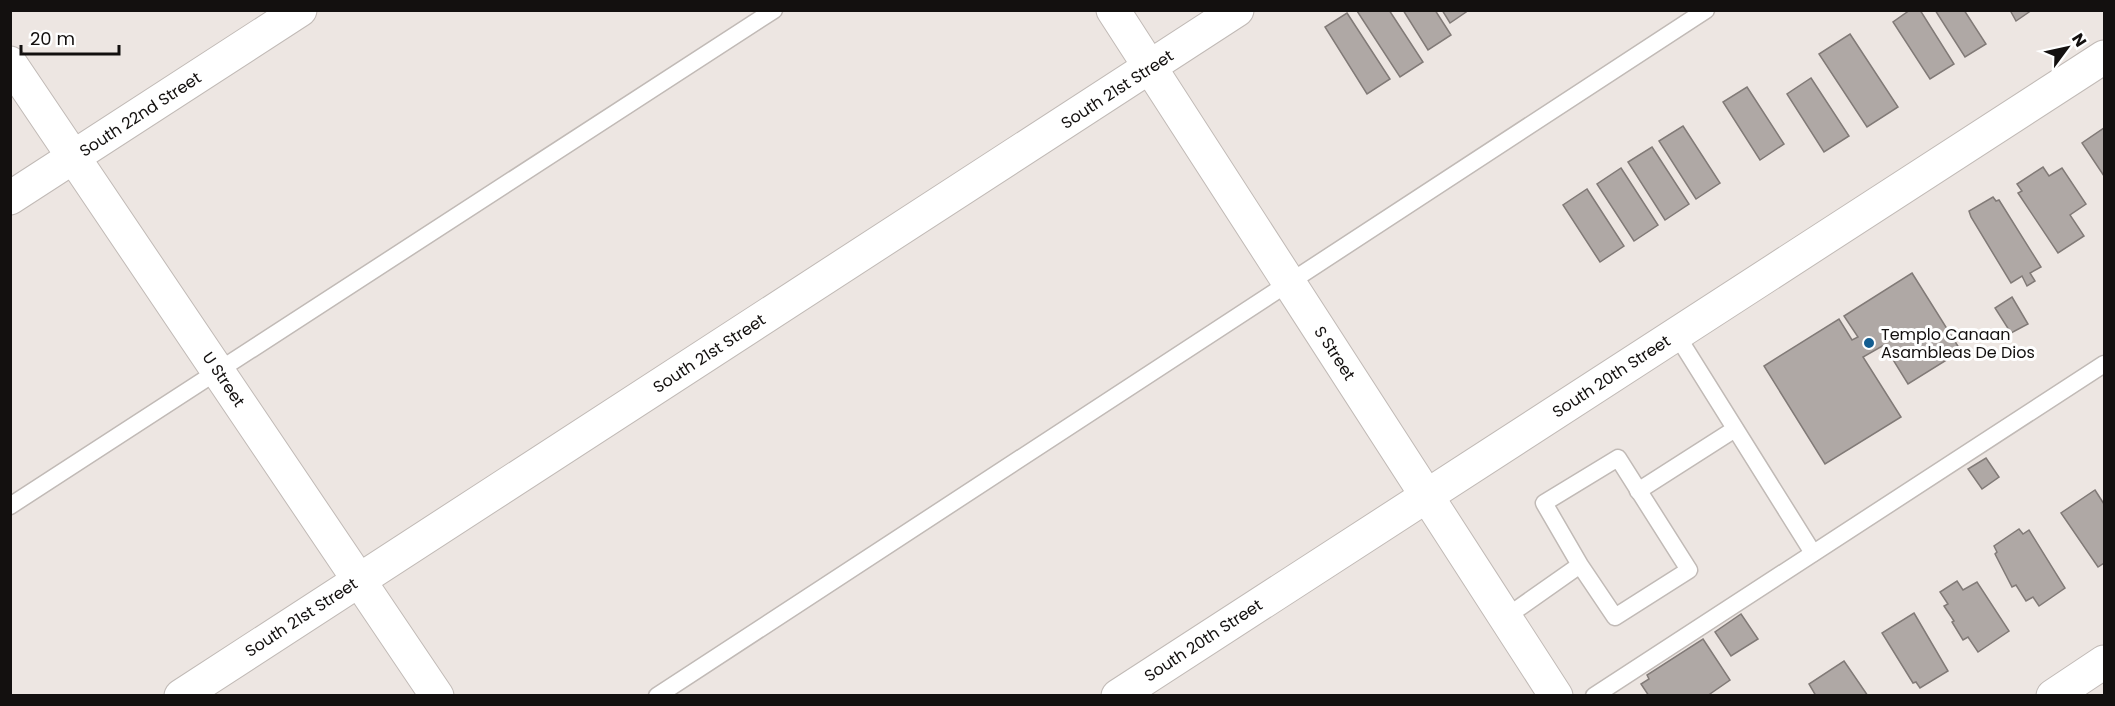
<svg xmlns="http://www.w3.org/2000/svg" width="2115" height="706" viewBox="0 0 2115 706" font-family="Poppins,sans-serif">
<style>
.building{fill:#afa8a5;stroke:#817a77;stroke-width:1.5}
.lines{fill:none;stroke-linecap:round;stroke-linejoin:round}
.lane-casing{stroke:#c1bab6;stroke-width:19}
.street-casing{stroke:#c1bab6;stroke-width:35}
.secondary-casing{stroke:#c1bab6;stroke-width:35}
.lane{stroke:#fff;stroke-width:16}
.street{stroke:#fff;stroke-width:33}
.secondary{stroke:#fff;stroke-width:33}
.poi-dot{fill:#135d90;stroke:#fff;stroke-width:2}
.labels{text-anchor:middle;stroke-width:6;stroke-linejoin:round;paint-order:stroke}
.street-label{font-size:16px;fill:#13100f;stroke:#fff}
.poi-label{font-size:16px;fill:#13100f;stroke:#fff;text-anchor:start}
</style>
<rect width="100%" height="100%" fill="#ede6e2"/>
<g class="building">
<path d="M1389,10L1423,62L1400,77L1357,11Z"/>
<path d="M1403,10H1435L1451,35L1428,50Z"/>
<path d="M1442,10H1469L1450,23Z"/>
<path d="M1910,10H1920L1954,64L1930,79L1893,22Z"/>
<path d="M1935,10H1964L1986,44L1965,57Z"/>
<path d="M2010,10H2032L2016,21Z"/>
<path d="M1347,13L1390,79L1367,94L1325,27Z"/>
<path d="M1850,34L1898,107L1867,127L1819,54Z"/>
<path d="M1811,78L1849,136L1824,152L1787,94Z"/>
<path d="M1747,87L1784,144L1760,160L1723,102Z"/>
<path d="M1683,126L1720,183L1696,199L1659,141Z"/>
<path d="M2104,128V176L2082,143Z"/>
<path d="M1652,147L1689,204L1665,220L1628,162Z"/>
<path d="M2043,167L2049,176L2062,168L2086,204L2070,215L2084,236L2058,253L2018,193L2022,191L2017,184Z"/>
<path d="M1621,168L1658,225L1634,241L1597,184Z"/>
<path d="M1587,189L1624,246L1600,262L1563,205Z"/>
<path d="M1993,197L1996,201L1999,200L2041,267L2030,273L2035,281L2027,286L2022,276L2011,283L1971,217L1969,211Z"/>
<path d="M1912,273L1961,351L1908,384L1884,345L1863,357L1901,417L1825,464L1764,366L1839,319L1852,340L1858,337L1844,316Z"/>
<path d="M2012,297L2028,324L2011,333L1995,308Z"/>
<path d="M1986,458L1999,477L1982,489L1968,469Z"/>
<path d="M2095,490L2104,504V563L2098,567L2061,513Z"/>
<path d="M2019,529L2023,534L2029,530L2065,588L2039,606L2033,597L2026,601L2016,585L2012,587L1995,554L1997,552L1994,546Z"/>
<path d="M1957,581L1963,590L1977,582L2009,631L1978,652L1968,637L1963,640L1952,622L1954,621L1944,606L1948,604L1940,592Z"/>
<path d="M1914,613L1948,671L1920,688L1916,682L1913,683L1882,633Z"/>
<path d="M1741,614L1758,639L1731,656L1715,632Z"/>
<path d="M1703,639L1730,680L1707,696H1649L1641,684L1649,679L1647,675Z"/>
<path d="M1844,661L1868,696H1816L1809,684Z"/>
</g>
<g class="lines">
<defs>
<g id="lane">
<path d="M1676,334L1813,553"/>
<path d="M1638,491L1735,429"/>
<path d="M10,506L774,10"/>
<path d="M1506,617L1580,565L1615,617L1689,570L1618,458L1544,503L1580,565"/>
<path d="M657,696L1706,10"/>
<path d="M1594,696L2104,364"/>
</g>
<g id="street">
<path d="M1113,10L1556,696"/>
<path d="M10,63L437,696"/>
<path d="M10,198L300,10"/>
<path d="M181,696L1237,10"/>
<path d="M2053,696L2104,662"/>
</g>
<path id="secondary" d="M1118,696L2104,57"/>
</defs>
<use href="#lane" class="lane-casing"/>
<use href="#street" class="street-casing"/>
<use href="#secondary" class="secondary-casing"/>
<use href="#lane" class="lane"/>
<use href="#street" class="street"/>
<use href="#secondary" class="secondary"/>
</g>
<circle class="poi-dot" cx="1869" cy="343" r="6"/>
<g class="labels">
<g class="street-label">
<text transform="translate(1117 89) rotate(-33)" y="6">South 21st Street</text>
<text transform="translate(140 114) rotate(-33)" y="6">South 22nd Street</text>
<text transform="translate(709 353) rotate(-33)" y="6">South 21st Street</text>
<text transform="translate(1335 353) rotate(57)" y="6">S Street</text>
<text transform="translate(1611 376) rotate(-33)" y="6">South 20th Street</text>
<text transform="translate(224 379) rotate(56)" y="6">U Street</text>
<text transform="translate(301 617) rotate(-33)" y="6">South 21st Street</text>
<text transform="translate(1203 640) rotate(-33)" y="6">South 20th Street</text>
</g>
<g class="poi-label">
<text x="1881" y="340">Templo Canaan<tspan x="1881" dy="18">Asambleas De Dios</tspan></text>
</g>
</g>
<rect width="2115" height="706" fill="none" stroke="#13100f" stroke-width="24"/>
<g transform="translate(2067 48) rotate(57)" stroke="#ffffff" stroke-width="4.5" paint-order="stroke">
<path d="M0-4.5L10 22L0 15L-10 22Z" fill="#13100f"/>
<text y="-9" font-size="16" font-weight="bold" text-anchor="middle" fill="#13100f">N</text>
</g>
<path d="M21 45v9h98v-9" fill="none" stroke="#13100f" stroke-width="3"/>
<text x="30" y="45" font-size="18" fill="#13100f" stroke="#ffffff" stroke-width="4.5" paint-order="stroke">20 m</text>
</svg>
